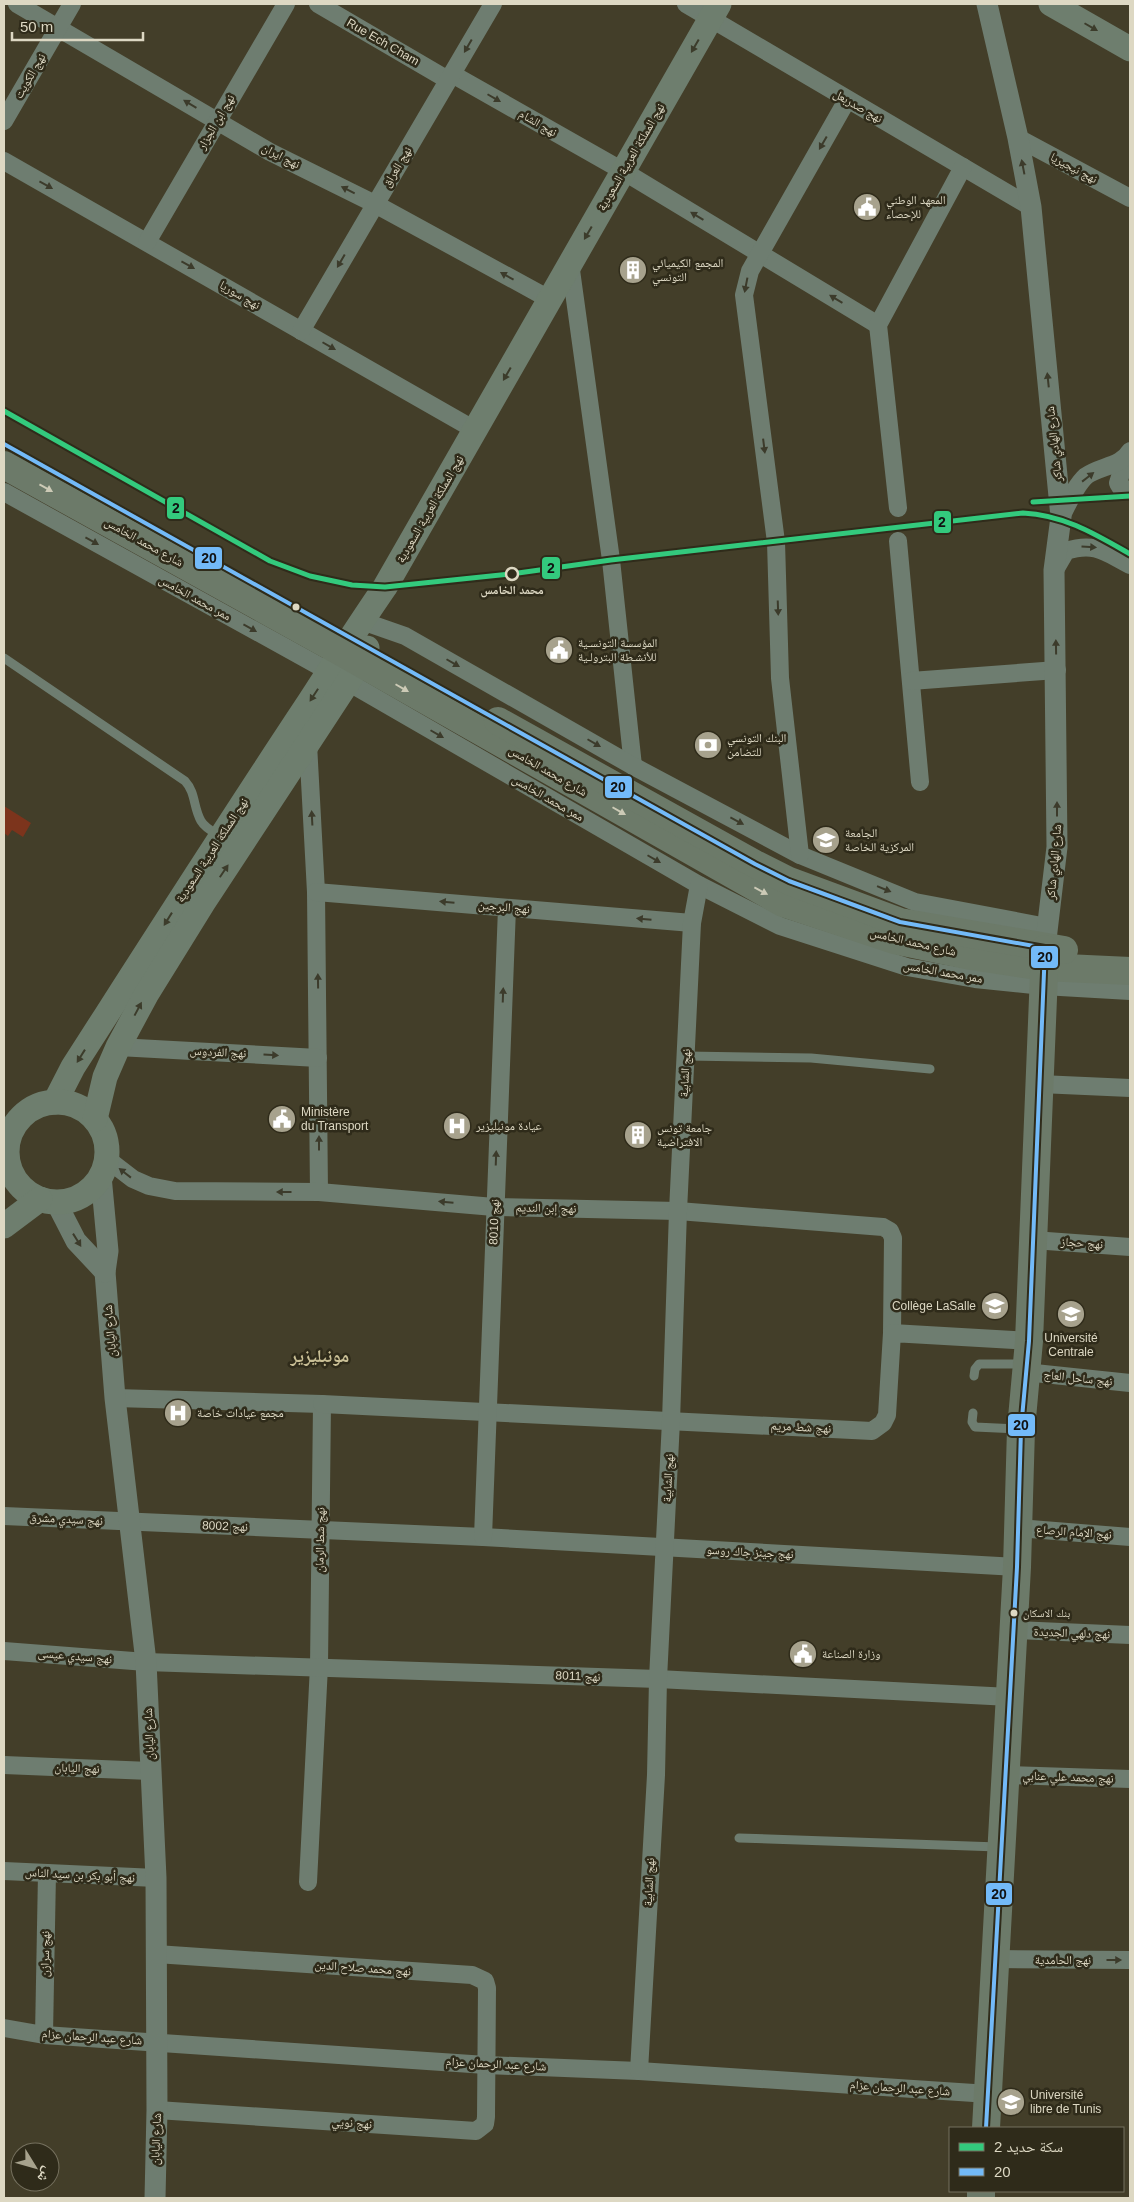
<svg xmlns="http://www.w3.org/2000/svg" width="1134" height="2202" viewBox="0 0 1134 2202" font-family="Arial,'Noto Naskh Arabic',sans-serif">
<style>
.garden{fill:#7c341c}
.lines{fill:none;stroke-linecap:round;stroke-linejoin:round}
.service{stroke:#6e7d70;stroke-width:9}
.minor{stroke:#6e7d70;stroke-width:18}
.tertiary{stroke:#6e7d70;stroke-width:21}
.secondary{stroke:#6e7e6e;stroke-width:25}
.primary{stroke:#6c7a69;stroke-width:28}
.bus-1-casing{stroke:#2f2b1a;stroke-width:8}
.bus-1{stroke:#73baf8;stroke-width:4}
.rail-1-casing{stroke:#2f2b1a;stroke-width:9}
.rail-1{stroke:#33ca7d;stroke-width:5}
.oneway{fill:#3c3c2b}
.oneway2{fill:#3c3b2b}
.oneway3{fill:#cccab6}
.stop-dot{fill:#2f2b1a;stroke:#ddd8c3;stroke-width:2.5}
.bus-dot{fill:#ddd8c3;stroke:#2f2b1a;stroke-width:2}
.labels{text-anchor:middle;stroke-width:5;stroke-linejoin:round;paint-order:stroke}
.bus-label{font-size:11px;fill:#ddd8c3;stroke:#2f2b1a;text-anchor:start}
.street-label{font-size:12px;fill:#ddd8c3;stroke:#2f2b1a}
.poi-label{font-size:12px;fill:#ddd8c3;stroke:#2f2b1a;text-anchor:start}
.stop-label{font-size:12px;font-weight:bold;fill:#ddd8c3;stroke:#2f2b1a}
.district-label{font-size:18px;font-weight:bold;fill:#c9bf95;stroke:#2f2b1a}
.line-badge{stroke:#2f2b1a;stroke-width:2}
.pale-badge-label{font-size:14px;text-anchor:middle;font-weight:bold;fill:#111}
</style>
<rect width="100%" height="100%" fill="#433e29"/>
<path class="garden" d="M4,806L31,823L23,837L12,830L8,836L4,833Z"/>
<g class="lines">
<g class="service">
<path d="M4,658L185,781C196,793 193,807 201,821C205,828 213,832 220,836"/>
<path d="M686,1056L811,1058L930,1069"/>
<path d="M974,1376L975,1369L979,1364H1023"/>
<path d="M973,1413L972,1422L975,1427L1019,1429"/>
<path d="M739,1838L998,1847"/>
</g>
<g class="minor">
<path d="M17,4L270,152L375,204L549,299"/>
<path d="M318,4L448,80"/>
<path d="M686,4L1031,207"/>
<path d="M452,74L623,171L878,325"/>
<path d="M4,121L72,4"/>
<path d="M1018,138L1130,198"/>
<path d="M4,161L475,430"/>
<path d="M147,242L286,4"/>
<path d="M570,263L611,560L633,766"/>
<path d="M301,331L493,4"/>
<path d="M1126,458L1118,483L1121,488L1130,490"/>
<path d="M4,492L348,682L699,885L780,926L907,967L975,979L1043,986L1130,991"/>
<path d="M898,508L878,325L963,167"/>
<path d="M1061,517C1068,504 1075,486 1086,476C1100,466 1122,466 1130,451"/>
<path d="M898,541L920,782"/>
<path d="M1055,570L1066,551C1095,542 1105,552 1130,565"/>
<path d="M362,621L405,636L633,766L800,855L915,902L1047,927"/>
<path d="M911,681L1057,670"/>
<path d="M308,744L316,892L319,1192"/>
<path d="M800,855L780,678L776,542L744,295L750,271L847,100"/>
<path d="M316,892L692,923"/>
<path d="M118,1047L318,1058"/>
<path d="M1040,1084L1130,1088"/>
<path d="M107,1159L133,1179L149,1186L175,1191L319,1192L494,1207L678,1211L883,1227L890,1231L893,1238L892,1333"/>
<path d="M1033,1240L1130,1247"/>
<path d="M1025,1372L1130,1383"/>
<path d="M115,1398L322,1404L319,1666L308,1882"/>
<path d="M322,1404L872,1431L883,1423L887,1415L892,1333L1029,1341"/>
<path d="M4,1516L483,1537L1017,1567"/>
<path d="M1018,1528L1130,1537"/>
<path d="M483,1537L507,908"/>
<path d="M1014,1630L1130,1635"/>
<path d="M4,1651L146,1662L658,1679L1010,1697"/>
<path d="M4,1765L150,1771"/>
<path d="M1005,1775L1130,1779"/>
<path d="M4,1871L156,1878"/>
<path d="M156,1954L472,1975L485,1981L487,1988L486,2117L485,2124L476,2131L157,2110"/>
<path d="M995,1959L1130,1960"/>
<path d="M4,2028L44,2035L486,2065L639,2071L989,2094"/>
<path d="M44,2035L47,1873"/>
<path d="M639,2071L656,1775L658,1679L671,1421L678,1211L692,923L699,885"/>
</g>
<g class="tertiary">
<path d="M987,4L1018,138L1031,207L1061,517L1054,570L1057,847L1045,948"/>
<path d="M101,1176L108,1251L105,1272L115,1398L146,1662L156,1878L157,2110L155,2198"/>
<path d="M56,1202L76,1241L105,1272"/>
</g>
<g class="secondary">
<path d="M1051,4L1130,49"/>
<path d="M55,1102L73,1067C150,947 227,826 306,707C332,667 358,626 385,587L719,4"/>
<circle cx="57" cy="1152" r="50"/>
<path d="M95,1119L105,1077L118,1047L146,995L203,903L348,682L367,648"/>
<path d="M4,1226L40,1199"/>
</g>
<g class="primary">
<path d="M4,465L341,652L783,903L894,940L971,956L1044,967L1130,971"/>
<path d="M498,721L755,864L789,881L900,922L1064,950"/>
<path d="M986,2128L1017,1567L1021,1429L1029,1341L1045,949"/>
<path d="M981,2198V2191"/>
</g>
<defs>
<path id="bus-1" d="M4,444L755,864L789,881L900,922L1045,948L1029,1341L1021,1429L1017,1567L986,2128"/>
</defs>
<use href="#bus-1" class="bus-1-casing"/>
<use href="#bus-1" class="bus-1"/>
<defs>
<g id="rail-1">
<path d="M4,411L270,561L310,576L352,585L385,587L511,574L611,560L1023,513C1064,515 1095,534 1130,554"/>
<path d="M1033,502L1130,496"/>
</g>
</defs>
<use href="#rail-1" class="rail-1-casing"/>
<use href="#rail-1" class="rail-1"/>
</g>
<defs><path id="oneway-solid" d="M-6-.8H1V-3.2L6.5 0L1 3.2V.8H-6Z" transform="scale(1.25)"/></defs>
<g class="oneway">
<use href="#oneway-solid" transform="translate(1091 27) rotate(30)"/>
<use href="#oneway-solid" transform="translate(695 46) rotate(120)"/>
<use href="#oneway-solid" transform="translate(588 233) rotate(120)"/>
<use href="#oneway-solid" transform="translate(507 374) rotate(120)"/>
<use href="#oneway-solid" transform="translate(314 695) rotate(123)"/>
<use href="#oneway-solid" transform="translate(224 871) rotate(-56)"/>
<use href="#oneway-solid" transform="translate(168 919) rotate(122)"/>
<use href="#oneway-solid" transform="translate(138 1009) rotate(-62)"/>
<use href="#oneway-solid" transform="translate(81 1056) rotate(122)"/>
</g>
<g class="oneway2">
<use href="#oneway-solid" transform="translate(468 46) rotate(120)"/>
<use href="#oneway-solid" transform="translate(494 98) rotate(30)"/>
<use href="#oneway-solid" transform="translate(190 104) rotate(-149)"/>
<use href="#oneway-solid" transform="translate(823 143) rotate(120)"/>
<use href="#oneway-solid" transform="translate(1023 167) rotate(-101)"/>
<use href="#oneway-solid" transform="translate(46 185) rotate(29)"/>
<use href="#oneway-solid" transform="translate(348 190) rotate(-153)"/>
<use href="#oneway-solid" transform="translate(697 216) rotate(-149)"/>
<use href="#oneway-solid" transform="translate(341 261) rotate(120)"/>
<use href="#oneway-solid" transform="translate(188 265) rotate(29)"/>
<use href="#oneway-solid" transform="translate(507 276) rotate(-151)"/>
<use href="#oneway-solid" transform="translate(746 285) rotate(101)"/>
<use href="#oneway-solid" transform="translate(836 299) rotate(-149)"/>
<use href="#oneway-solid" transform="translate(329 346) rotate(30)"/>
<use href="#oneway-solid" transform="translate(1048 380) rotate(-96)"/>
<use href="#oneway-solid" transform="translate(764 446) rotate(83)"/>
<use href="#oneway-solid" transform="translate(1088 477) rotate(-38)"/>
<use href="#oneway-solid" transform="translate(92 541) rotate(29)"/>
<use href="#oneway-solid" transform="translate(1089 547) rotate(4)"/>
<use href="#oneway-solid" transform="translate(778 608) rotate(88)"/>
<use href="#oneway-solid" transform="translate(250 628) rotate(29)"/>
<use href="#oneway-solid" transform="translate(1056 647) rotate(-91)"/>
<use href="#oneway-solid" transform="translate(453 663) rotate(30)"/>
<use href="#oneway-solid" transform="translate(437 734) rotate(30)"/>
<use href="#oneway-solid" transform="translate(594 743) rotate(30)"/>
<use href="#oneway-solid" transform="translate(1057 809) rotate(-90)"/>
<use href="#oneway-solid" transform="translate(312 818) rotate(-93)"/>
<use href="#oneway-solid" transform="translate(737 821) rotate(28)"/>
<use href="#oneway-solid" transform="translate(654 859) rotate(30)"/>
<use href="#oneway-solid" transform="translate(884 889) rotate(22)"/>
<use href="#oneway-solid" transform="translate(447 902) rotate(-175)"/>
<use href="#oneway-solid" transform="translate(644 919) rotate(-175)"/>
<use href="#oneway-solid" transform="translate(318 981) rotate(-91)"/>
<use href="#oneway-solid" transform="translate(503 995) rotate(-88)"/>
<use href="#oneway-solid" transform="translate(271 1055) rotate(3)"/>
<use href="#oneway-solid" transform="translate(319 1143) rotate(-90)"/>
<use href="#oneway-solid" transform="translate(496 1158) rotate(-88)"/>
<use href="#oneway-solid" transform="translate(125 1173) rotate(-142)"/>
<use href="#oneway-solid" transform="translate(284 1192) rotate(-180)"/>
<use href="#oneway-solid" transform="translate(446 1202) rotate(-175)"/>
<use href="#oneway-solid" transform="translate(77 1240) rotate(58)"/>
<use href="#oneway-solid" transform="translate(1114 1960)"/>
</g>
<g class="oneway3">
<use href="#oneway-solid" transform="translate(46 488) rotate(29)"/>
<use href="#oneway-solid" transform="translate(402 688) rotate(30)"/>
<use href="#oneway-solid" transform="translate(619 811) rotate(30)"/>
<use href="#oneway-solid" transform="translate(761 891) rotate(28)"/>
</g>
<defs>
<symbol id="civic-disc" viewBox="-11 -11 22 22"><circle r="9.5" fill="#a7a28d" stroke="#2f2b1a"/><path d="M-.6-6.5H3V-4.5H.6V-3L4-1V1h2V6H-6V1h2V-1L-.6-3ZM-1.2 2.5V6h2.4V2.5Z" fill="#fff"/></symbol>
<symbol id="building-disc" viewBox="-11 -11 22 22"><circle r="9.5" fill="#a7a28d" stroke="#2f2b1a"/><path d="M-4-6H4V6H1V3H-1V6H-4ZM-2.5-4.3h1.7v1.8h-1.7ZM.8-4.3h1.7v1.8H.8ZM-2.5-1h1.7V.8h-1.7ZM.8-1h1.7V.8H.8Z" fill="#fff"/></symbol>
<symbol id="bank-disc" viewBox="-11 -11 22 22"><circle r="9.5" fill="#a7a28d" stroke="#2f2b1a"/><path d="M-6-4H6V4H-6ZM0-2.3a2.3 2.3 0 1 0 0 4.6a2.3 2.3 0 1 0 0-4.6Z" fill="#fff"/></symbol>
<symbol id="university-disc" viewBox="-11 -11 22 22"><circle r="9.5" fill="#a7a28d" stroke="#2f2b1a"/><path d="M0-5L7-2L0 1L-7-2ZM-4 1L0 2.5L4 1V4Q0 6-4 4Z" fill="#fff"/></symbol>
<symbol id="hospital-disc" viewBox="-11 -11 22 22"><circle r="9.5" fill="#a7a28d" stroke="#2f2b1a"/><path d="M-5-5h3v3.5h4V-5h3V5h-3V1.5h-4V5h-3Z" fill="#fff"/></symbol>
</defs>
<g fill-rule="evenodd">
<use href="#civic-disc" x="851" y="191" width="32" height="32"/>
<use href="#building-disc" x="617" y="254" width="32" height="32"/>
<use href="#civic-disc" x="543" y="634" width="32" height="32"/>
<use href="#bank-disc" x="692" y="729" width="32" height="32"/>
<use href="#university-disc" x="810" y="824" width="32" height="32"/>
<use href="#civic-disc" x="266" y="1103" width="32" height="32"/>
<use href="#hospital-disc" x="441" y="1110" width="32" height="32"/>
<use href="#building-disc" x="622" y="1119" width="32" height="32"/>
<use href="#university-disc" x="979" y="1290" width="32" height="32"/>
<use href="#university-disc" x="1055" y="1298" width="32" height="32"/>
<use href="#hospital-disc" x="162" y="1397" width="32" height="32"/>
<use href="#civic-disc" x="787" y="1638" width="32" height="32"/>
<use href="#university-disc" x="995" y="2086" width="32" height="32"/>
</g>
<circle class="stop-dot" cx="512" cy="574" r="6"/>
<g class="bus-dot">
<circle cx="296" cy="607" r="4.5"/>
<circle cx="1014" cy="1613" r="4.5"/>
</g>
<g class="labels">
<g class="bus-label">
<text x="1023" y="1617">بنك الاسكان</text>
</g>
<g class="street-label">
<text transform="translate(383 42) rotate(30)" y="4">Rue Ech Cham</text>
<text transform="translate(30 76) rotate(-60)" y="4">نهج الكويت</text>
<text transform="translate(858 106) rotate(30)" y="4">نهج صدربعل</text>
<text transform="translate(216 122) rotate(-60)" y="4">نهج ابن الجزار</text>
<text transform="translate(538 123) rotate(30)" y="4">نهج الشام</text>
<text transform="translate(281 156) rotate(27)" y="4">نهج ايران</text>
<text transform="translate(631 157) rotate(-60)" y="4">نهج المملكة العربية السعودية</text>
<text transform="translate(397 167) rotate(-59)" y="4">نهج العراق</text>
<text transform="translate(1074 168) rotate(28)" y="4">نهج نيجيريا</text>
<text transform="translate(240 295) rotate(30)" y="4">نهج سوريا</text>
<text transform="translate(1054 444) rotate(-96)" y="4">شارع الهادي شاكر</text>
<text transform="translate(430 509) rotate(-60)" y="4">نهج المملكة العربية السعودية</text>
<text transform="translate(144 542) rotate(29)" y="4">شارع محمد الخامس</text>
<text transform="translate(195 598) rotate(29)" y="4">ممر محمد الخامس</text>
<text transform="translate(548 771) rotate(30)" y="4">شارع محمد الخامس</text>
<text transform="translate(548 798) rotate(30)" y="4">ممر محمد الخامس</text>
<text transform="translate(212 850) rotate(-57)" y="4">نهج المملكة العربية السعودية</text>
<text transform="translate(1054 862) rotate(-85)" y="4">شارع الهادي شاكر</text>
<text transform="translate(504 907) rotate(5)" y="4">نهج البرجين</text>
<text transform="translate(913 942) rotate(13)" y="4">شارع محمد الخامس</text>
<text transform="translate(943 972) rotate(10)" y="4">ممر محمد الخامس</text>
<text transform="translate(218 1052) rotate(3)" y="4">نهج الفردوس</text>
<text transform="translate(685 1073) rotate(-87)" y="4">نهج الشابية</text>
<text transform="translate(546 1208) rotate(1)" y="4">نهج إبن النديم</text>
<text transform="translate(494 1222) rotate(-88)" y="4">نهج 8010</text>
<text transform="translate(1082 1243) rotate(4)" y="4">نهج حجاز</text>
<text transform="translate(110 1331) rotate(-95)" y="4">شارع اليابان</text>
<text transform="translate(1078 1378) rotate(6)" y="4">نهج ساحل العاج</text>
<text transform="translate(801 1427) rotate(3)" y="4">نهج شط مريم</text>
<text transform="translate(668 1478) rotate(-87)" y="4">نهج الشابية</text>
<text transform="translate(66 1519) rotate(3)" y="4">نهج سيدي مشرق</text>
<text transform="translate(225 1526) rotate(2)" y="4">نهج 8002</text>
<text transform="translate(1074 1532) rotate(4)" y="4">نهج الإمام الرصاع</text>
<text transform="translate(320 1540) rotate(-89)" y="4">نهج شط الرمان</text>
<text transform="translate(750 1552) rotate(3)" y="4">نهج جينز جاك روسو</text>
<text transform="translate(1072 1633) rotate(2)" y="4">نهج دلهي الجديدة</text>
<text transform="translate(75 1656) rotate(5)" y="4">نهج سيدي عيسى</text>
<text transform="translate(578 1676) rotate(2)" y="4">نهج 8011</text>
<text transform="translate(149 1734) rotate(-92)" y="4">شارع اليابان</text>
<text transform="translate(77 1768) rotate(2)" y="4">نهج اليابان</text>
<text transform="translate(1068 1777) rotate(2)" y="4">نهج محمد علي عنابي</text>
<text transform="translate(80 1875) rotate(3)" y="4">نهج أبو بكر بن سيد الناس</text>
<text transform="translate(649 1882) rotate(-87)" y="4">نهج الشابية</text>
<text transform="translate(45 1954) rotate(-89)" y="4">نهج سرازن</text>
<text x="1063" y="1964">نهج الحامدية</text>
<text transform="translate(363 1968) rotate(4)" y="4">نهج محمد صلاح الدين</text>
<text transform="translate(92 2037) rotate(4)" y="4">شارع عبد الرحمان عزام</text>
<text transform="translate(496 2064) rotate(3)" y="4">شارع عبد الرحمان عزام</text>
<text transform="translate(900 2088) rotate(4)" y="4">شارع عبد الرحمان عزام</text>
<text transform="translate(352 2123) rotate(4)" y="4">نهج نويي</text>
<text transform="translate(156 2139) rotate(-88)" y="4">شارع اليابان</text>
</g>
<g class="poi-label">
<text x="886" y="204">المعهد الوطني<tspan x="886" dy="14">للإحصاء</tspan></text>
<text x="652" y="267">المجمع الكيميائي<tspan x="652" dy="14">التونسي</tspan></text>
<text x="578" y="647">المؤسسة التونسـية<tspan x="578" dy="14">للأنشـطة البترولـية</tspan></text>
<text x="727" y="742">البنك التونسي<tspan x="727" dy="14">للتضامن</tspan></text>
<text x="845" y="837">الجامعة<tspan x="845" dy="14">المركزية الخاصة</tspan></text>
<text x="301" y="1116">Ministère<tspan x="301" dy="14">du Transport</tspan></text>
<text x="476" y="1130">عيادة مونبليزير</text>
<text x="657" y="1132">جامعة تونس<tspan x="657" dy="14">الافتراضية</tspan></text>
<text x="976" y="1310" text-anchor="end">Collège LaSalle</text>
<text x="1071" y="1342" text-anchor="middle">Université<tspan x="1071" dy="14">Centrale</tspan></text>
<text x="197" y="1417">مجمع عيادات خاصة</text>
<text x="822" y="1658">وزارة الصناعة</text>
<text x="1030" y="2099">Université<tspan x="1030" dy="14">libre de Tunis</tspan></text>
</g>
<g class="stop-label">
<text x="512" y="594">محمد الخامس</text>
</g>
<g class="district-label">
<text x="320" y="1362">مونبليزير</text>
</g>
</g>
<g class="line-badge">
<rect x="166" y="496" width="19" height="24" rx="5" fill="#33ca7d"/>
<rect x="933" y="510" width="19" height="24" rx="5" fill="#33ca7d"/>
<rect x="194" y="546" width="29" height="24" rx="5" fill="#73baf8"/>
<rect x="541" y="556" width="20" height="24" rx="5" fill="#33ca7d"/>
<rect x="604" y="775" width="29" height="24" rx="5" fill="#73baf8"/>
<rect x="1030" y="945" width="29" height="24" rx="5" fill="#73baf8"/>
<rect x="1007" y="1413" width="29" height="24" rx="5" fill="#73baf8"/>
<rect x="985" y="1882" width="28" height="24" rx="5" fill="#73baf8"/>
</g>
<g class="pale-badge-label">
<text x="176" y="513">2</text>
<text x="942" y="527">2</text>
<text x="209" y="563">20</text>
<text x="551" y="573">2</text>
<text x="618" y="792">20</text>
<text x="1045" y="962">20</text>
<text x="1021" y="1430">20</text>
<text x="999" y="1899">20</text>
</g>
<rect width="1134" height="2202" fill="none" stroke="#ddd8c3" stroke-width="10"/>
<rect x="949" y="2127" width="175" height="65" fill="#2f2b1a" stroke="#75705e"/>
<rect x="959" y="2143" width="25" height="8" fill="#33ca7d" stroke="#75705e"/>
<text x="994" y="2152" font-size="15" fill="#ddd8c3">سكة حديد 2</text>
<rect x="959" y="2168" width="25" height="8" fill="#73baf8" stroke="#75705e"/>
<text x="994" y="2177" font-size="15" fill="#ddd8c3">20</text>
<g transform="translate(35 2167) rotate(127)"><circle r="24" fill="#2f2b1a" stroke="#75705e"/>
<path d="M0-4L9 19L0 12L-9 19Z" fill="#a7a28d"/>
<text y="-8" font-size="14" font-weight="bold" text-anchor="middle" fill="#ddd8c3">ش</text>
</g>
<path d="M12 32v8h131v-8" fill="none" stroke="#ddd8c3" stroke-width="2.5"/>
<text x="20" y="32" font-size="15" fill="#ddd8c3" stroke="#2f2b1a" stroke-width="4" paint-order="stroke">50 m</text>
</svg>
